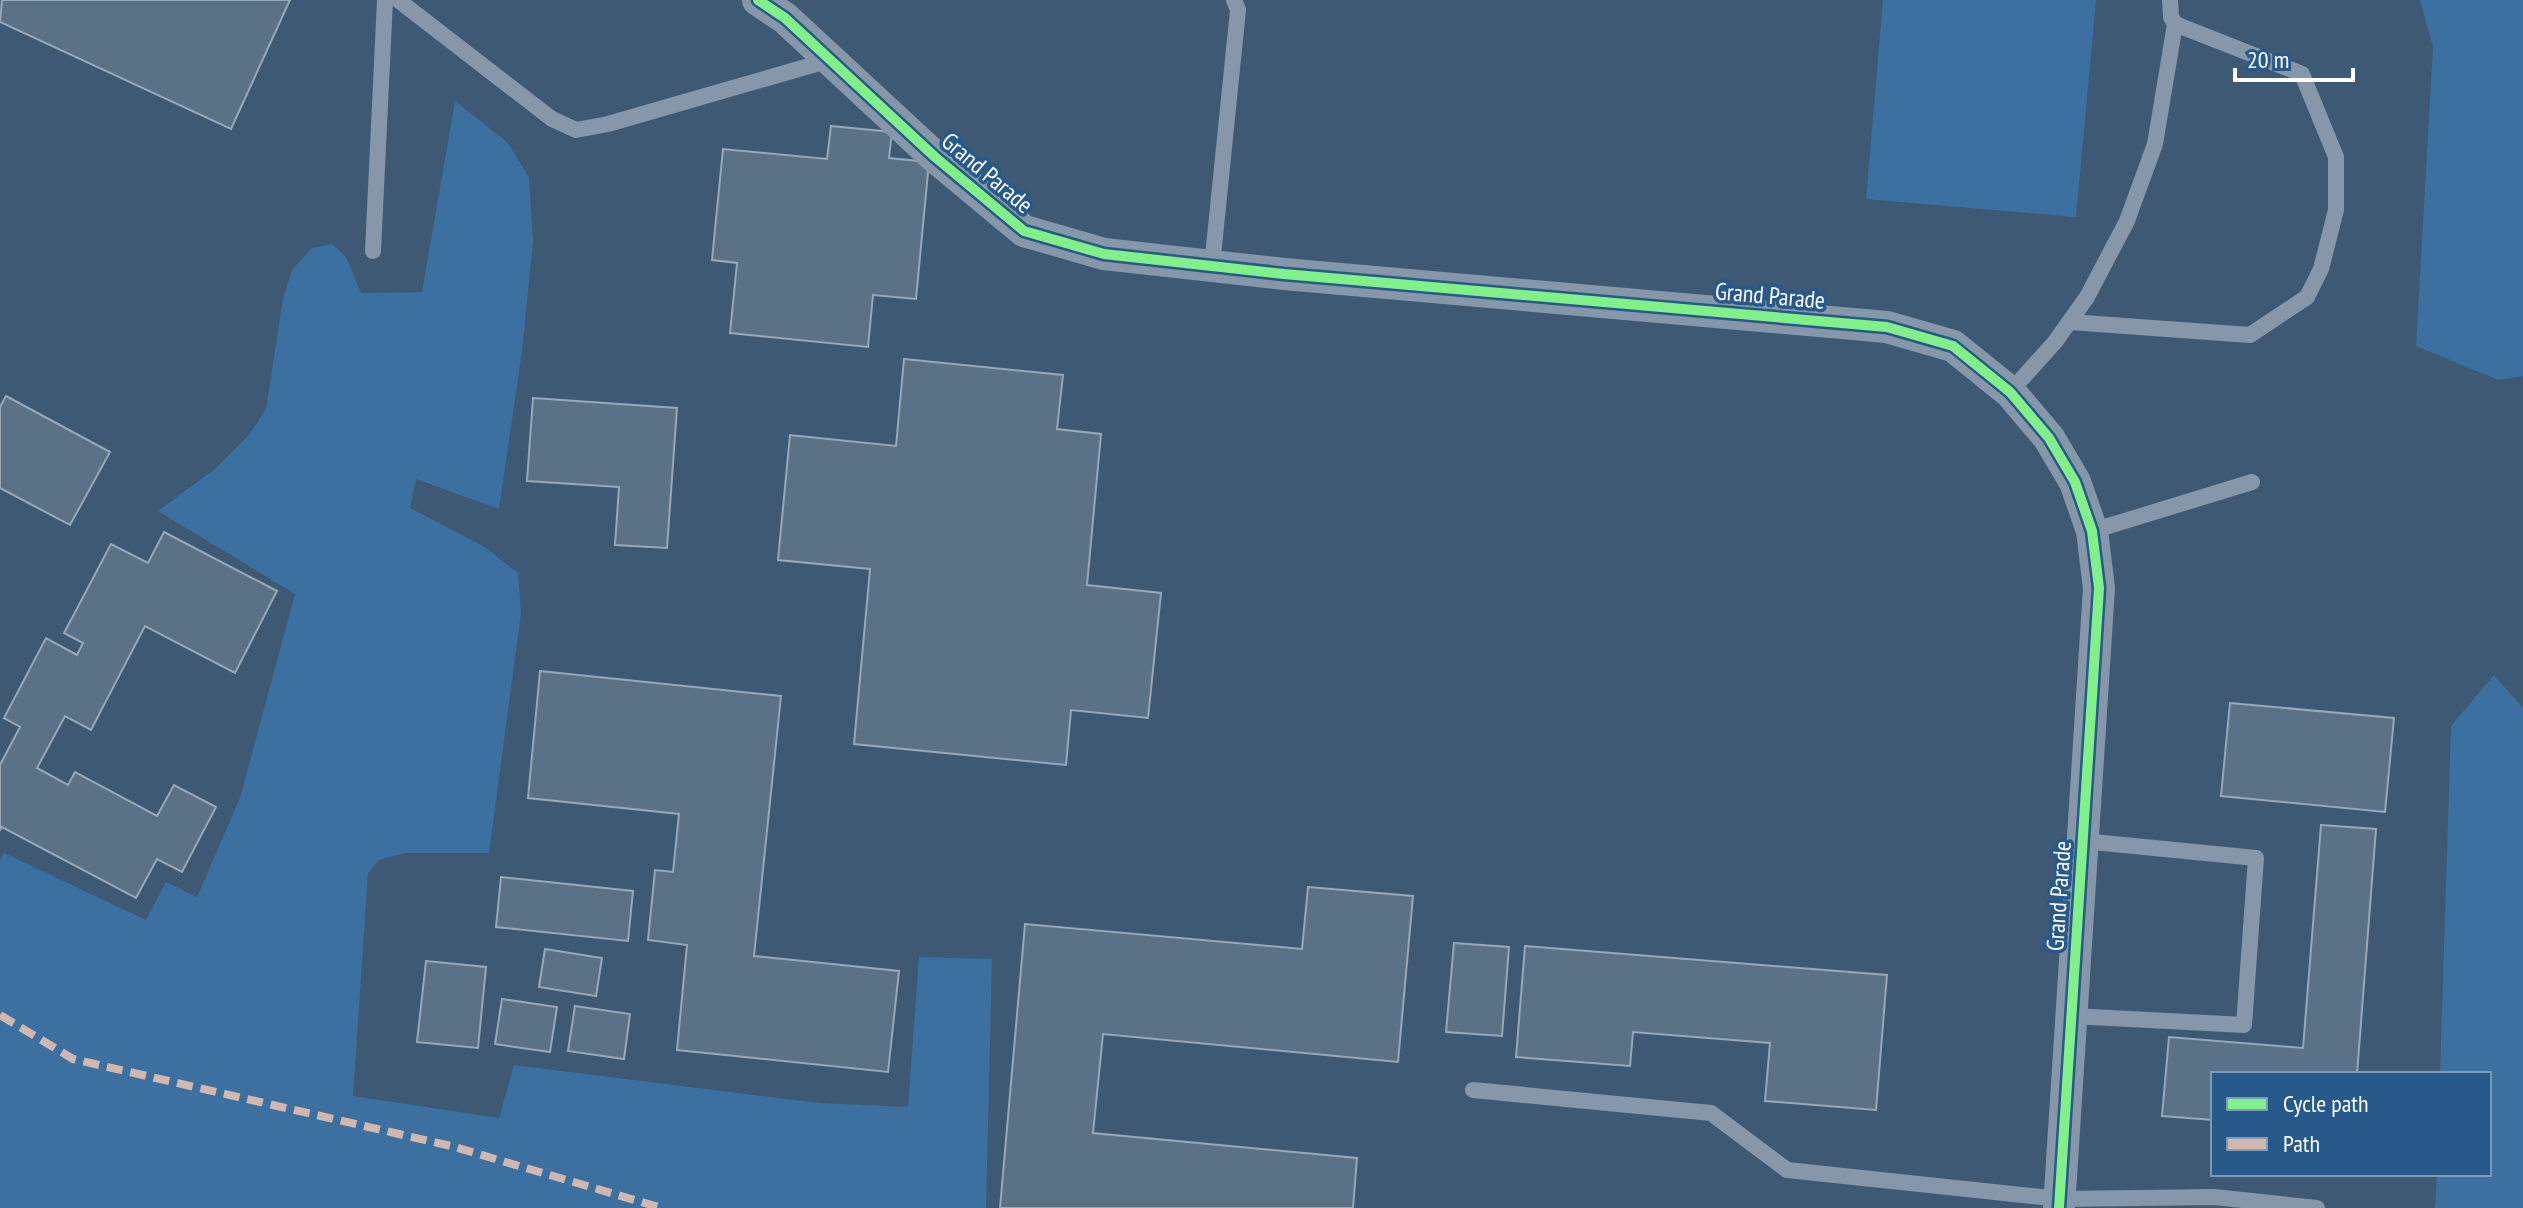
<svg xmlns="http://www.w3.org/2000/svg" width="2523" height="1208" viewBox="0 0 2523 1208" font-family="'PT Sans Narrow',sans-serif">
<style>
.green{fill:#3b70a1}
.building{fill:#5b7186;stroke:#99a8b7;stroke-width:2}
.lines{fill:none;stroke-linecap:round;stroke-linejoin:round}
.lane{stroke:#8597a9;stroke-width:16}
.street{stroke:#8597a9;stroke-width:32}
.quiet{stroke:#d1b7ad;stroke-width:8;stroke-dasharray:16 8;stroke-linecap:butt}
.cycleway-casing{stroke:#27598b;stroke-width:15}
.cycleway{stroke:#82f089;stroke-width:10}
.labels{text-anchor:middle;stroke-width:7;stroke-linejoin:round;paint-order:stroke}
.street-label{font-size:24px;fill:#fff;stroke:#27598b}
</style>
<rect width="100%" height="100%" fill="#3e5974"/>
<g class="green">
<path d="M1883,0H2096L2076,217L1866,199Z"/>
<path d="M2420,0H2523V376L2498,380L2416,346L2433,47Z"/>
<path d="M455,101L507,142L529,177L533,242L522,351L499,509L416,479L410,508L483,546L518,573L521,613L489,853H405L379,860L368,873L353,1096L499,1118L514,1065L819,1103L908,1107L919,957L992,959L986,1208H0V860L4,853L146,920L166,882L197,897L240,798L295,594L158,511L216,468L249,435L266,409L283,299L292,270L312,248L332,244L346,257L361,293L422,292Z"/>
<path d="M2494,675L2523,708V1208H2435L2437,1174H2489V1074H2440L2451,726Z"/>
</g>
<g class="building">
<path d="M2,0H290L231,129L0,22Z"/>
<path d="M831,126L892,132L889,158L929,162L916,299L873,295L868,347L730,333L737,263L712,260L723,149L827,159Z"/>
<path d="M904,359L1063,375L1057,429L1101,434L1087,585L1161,593L1148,718L1071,710L1066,765L854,744L870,569L778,560L790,435L896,446Z"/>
<path d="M6,396L110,452L70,525L0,488V407Z"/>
<path d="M533,398L677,408L667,548L615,545L619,487L527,481Z"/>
<path d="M164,532L277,591L235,673L145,626L91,730L65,716L37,768L68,785L75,772L157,816L174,785L216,807L182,872L157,859L136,898L2,827L0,830V765L20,727L4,718L46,638L77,655L83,643L64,633L111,544L148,563Z"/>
<path d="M540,671L781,696L754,956L899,971L888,1072L677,1050L687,945L648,940L655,870L673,872L679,814L528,798Z"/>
<path d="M2230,703L2394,718L2385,812L2221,796Z"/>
<path d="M2321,825L2376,829L2357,1074H2213V1120L2162,1116L2169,1037L2303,1048Z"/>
<path d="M501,877L633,891L628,941L496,927Z"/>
<path d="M1308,887L1413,896L1398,1062L1103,1034L1093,1133L1357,1158L1353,1208H1000L1025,924L1302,949Z"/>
<path d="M1454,943L1509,947L1502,1036L1446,1032Z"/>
<path d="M1525,946L1887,975L1876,1110L1765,1101L1770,1043L1633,1032L1630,1066L1516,1057Z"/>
<path d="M545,949L602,958L596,996L539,987Z"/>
<path d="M426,961L486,967L478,1048L417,1042Z"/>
<path d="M502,999L557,1007L550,1052L495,1044Z"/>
<path d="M575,1006L630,1014L624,1059L568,1051Z"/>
</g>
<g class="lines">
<g class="lane">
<path d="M398,0L552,119L576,130L608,124L830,60"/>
<path d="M373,251L385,0"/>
<path d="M1212,266L1238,10L1234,0"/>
<path d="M2070,322L2250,335L2307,297L2321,269L2336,210V157L2302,74L2175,24"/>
<path d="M2010,392L2055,342L2087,297L2127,221L2155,144L2175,24L2171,17L2170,0"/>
<path d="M2092,531L2252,482"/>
<path d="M2072,1016L2244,1025L2256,858L2083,841"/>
<path d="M1473,1090L1711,1113L1787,1170L2060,1199L2214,1197L2317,1208"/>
</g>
<path class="street" d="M758,0L785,18L935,157L1024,231L1104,254L1284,274L1887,327L1953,346L2010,392L2049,438L2075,482L2092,531L2099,588L2059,1208"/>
<path class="quiet" d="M0,1015L73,1059L451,1146L662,1208"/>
<defs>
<path id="cycleway" d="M758,0L785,18L935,157L1024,231L1104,254L1284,274L1887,327L1953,346L2010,392L2049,438L2075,482L2092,531L2099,588L2059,1208"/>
</defs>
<use href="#cycleway" class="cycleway-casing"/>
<use href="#cycleway" class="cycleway"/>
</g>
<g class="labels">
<g class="street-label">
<text transform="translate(987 173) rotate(40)" y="8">Grand Parade</text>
<text transform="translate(1770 296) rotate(5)" y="8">Grand Parade</text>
<text transform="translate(2059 896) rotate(-86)" y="8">Grand Parade</text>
</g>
</g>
<rect x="2211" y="1072" width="280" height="104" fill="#27598b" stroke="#7d9bb9" stroke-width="2"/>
<rect x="2227" y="1098" width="40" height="12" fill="#82f089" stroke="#7d9bb9" stroke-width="2"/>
<text x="2283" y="1112" font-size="24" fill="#ffffff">Cycle path</text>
<rect x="2227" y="1138" width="40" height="12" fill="#d1b7ad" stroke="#7d9bb9" stroke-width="2"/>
<text x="2283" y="1152" font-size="24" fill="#ffffff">Path</text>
<path d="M2235 68v12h118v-12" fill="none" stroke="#ffffff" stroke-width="4"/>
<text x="2247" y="68" font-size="24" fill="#ffffff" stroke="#27598b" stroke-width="6" paint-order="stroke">20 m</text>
</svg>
